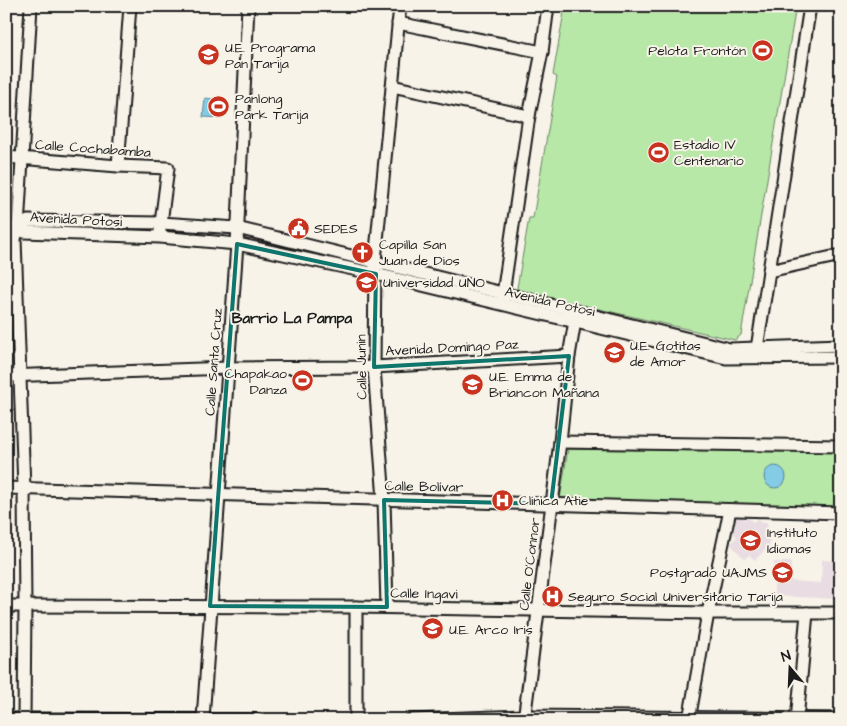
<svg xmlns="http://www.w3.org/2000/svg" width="847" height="726" viewBox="0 0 847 726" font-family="'Architects Daughter',sans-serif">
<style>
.built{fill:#e9dde3}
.park{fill:#b7e8a8;stroke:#6a8262}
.water{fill:#84cbe5;stroke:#5a8595}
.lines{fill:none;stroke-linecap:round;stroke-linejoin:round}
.minor-casing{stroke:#1c1c1c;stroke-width:15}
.minor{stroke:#f7f3e8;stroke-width:11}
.marked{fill:none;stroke:#0f766e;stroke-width:4;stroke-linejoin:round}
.labels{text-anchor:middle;stroke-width:4;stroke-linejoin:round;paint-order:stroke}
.poi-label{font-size:14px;fill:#1c1c1c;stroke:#f7f3e8;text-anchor:start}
.street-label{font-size:14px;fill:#1c1c1c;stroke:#f7f3e8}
.neighbourhood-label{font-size:15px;font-weight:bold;fill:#1c1c1c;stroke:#f7f3e8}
</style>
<rect width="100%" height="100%" fill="#f7f3e8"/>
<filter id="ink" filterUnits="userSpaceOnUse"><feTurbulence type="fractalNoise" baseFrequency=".02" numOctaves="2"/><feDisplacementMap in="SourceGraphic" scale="10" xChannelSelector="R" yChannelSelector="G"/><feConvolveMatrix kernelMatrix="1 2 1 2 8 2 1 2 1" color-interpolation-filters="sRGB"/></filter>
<g filter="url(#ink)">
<g class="built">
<path d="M741,516L745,520L748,517L753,522L758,518L762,523L767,522L770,545L755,560L749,555L745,559L730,544L737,537L732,532L735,529L732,527L733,520L736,517Z"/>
<path d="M822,560L839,561L838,599L774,596V562H791V581L821,583Z"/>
</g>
<g class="park">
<path d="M565,6H796L741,335L735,340L520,291L517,288L529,218H533L557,77L553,75Z"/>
<path d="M568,449L841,452V507L560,499Z"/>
</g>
<g class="water">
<path d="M205,98L222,100L221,118L203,117Z"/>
<circle cx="775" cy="477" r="11"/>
</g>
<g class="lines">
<defs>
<g id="minor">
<path d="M840,6H841"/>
<path d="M398,23L542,52"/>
<path d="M392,86L529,116"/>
<path d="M6,157L118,166L168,168L160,231"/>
<path d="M118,166L130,6"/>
<path d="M18,228L24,232L160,237L237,244L376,274L726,358L841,357"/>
<path d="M6,229L18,228L28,221L161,223L237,228L730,349L841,345"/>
<path d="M769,271L841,255"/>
<path d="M502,301L529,116L542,52L548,6"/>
<path d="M756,355L810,6"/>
<path d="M6,376L228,368L374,367L569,356"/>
<path d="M560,442L841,446"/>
<path d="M6,488L841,513"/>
<path d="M6,606L356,607L708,613H841"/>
<path d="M387,607L384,500L374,367L375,261L400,6"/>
<path d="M6,719L258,720"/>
<path d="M203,719L237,244L248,6"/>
<path d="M24,720L25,606L24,488L15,239L18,228L31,6"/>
<path d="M356,720V607"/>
<path d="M411,720L524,716L841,719"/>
<path d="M524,720L560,442L569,356L576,315"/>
<path d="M689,720L708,613L730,510"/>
<path d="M797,720L807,613"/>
</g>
</defs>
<use href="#minor" class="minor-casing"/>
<use href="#minor" class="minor"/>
</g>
</g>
<path class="marked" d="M237,244L376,274L374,367L569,356L551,504L384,500L387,607L210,606Z"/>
<defs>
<symbol id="stadium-disc" viewBox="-11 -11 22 22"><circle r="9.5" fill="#c8321e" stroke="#f7f3e8"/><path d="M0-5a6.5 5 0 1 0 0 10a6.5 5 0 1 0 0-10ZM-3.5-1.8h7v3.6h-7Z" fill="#fff"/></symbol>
<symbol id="school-disc" viewBox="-11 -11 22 22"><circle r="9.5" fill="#c8321e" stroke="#f7f3e8"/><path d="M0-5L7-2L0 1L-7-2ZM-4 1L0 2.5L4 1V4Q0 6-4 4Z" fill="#fff"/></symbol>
<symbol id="civic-disc" viewBox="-11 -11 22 22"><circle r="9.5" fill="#c8321e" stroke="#f7f3e8"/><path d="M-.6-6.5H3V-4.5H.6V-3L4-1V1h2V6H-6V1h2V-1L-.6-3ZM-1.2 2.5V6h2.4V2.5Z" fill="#fff"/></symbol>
<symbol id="church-disc" viewBox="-11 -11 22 22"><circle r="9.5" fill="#c8321e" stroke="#f7f3e8"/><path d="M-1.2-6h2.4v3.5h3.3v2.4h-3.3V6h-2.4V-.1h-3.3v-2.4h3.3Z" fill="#fff"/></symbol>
<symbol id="university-disc" viewBox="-11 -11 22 22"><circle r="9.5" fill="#c8321e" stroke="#f7f3e8"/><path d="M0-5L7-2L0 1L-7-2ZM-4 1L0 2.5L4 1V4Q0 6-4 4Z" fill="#fff"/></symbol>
<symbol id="hospital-disc" viewBox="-11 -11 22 22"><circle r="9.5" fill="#c8321e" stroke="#f7f3e8"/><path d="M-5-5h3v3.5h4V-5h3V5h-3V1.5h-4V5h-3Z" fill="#fff"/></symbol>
</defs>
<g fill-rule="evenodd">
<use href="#stadium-disc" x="750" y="38" width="25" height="25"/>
<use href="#school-disc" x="196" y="42" width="25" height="25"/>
<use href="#stadium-disc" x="206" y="94" width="25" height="25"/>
<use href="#stadium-disc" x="646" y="140" width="25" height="25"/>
<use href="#civic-disc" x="286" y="216" width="25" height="25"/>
<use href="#church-disc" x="350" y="240" width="25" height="25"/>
<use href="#university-disc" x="354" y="270" width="25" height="25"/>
<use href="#school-disc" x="602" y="340" width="25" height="25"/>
<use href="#stadium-disc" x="290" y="368" width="25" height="25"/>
<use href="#school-disc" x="460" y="372" width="25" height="25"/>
<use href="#hospital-disc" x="490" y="488" width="25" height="25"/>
<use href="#university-disc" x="738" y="528" width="25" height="25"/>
<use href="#university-disc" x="770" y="560" width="25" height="25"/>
<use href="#hospital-disc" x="540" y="584" width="25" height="25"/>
<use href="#school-disc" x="420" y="616" width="25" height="25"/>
</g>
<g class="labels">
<g class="poi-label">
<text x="225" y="52">U.E. Programa<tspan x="225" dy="16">Pan Tarija</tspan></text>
<text x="746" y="55" text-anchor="end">Pelota Frontón</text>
<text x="235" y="103">Panlong<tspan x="235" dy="16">Park Tarija</tspan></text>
<text x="674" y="149">Estadio IV<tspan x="674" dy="16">Centenario</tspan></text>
<text x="314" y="233">SEDES</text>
<text x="379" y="249">Capilla San<tspan x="379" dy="16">Juan de Dios</tspan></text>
<text x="383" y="287">Universidad UNO</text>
<text x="630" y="350">U.E. Gotitas<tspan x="630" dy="16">de Amor</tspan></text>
<text x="287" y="378" text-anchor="end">Chapakao<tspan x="287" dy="16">Danza</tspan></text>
<text x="489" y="381">U.E. Emma de<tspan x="489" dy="16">Briancon Mañana</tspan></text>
<text x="519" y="505">Clínica Atie</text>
<text x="767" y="537">Instituto<tspan x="767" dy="16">Idiomas</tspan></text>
<text x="767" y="577" text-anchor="end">Postgrado UAJMS</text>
<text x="568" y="601">Seguro Social Universitario Tarija</text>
<text x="449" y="634">U.E. Arco Iris</text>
</g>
<g class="street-label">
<text transform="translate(93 148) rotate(4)" y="5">Calle Cochabamba</text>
<text transform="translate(76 219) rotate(3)" y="5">Avenida Potosi</text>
<text transform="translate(550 301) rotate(13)" y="5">Avenida Potosi</text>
<text transform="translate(452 347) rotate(-3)" y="5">Avenida Domingo Paz</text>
<text transform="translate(213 362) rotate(-86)" y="5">Calle Santa Cruz</text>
<text transform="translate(361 367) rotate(-91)" y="5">Calle Junin</text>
<text transform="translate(424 486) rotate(1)" y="5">Calle Bolívar</text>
<text transform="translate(529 564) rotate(-83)" y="5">Calle O'Connor</text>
<text transform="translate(424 593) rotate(1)" y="5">Calle Ingavi</text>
</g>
<g class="neighbourhood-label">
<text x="292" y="323">Barrio La Pampa</text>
</g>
</g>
<rect width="847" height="726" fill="none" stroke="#f7f3e8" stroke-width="25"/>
<rect x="12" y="12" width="822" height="701" fill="none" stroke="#1c1c1c" stroke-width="2" filter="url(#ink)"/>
<g transform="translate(790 668) rotate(341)" stroke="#f7f3e8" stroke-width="4" paint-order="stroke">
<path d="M0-4L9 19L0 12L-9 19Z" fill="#1c1c1c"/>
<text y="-8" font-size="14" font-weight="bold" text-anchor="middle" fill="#1c1c1c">N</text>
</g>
</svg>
